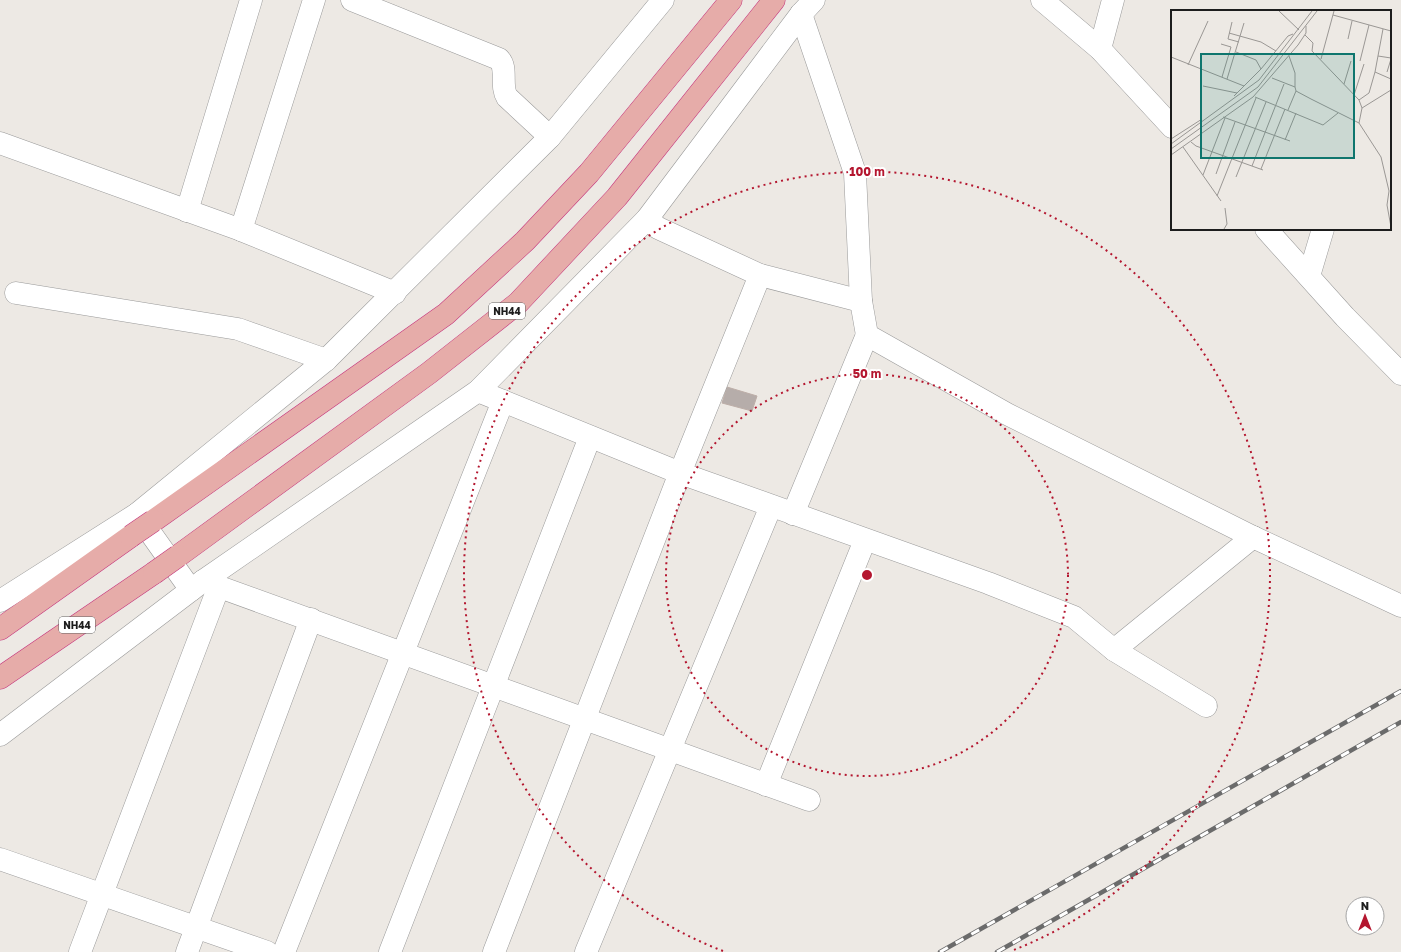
<svg xmlns="http://www.w3.org/2000/svg" width="1401" height="952" viewBox="0 0 1401 952" font-family="'Golos Text',sans-serif">
<style>
.building{fill:#b6adaa;stroke:#bdaea8}
.lines{fill:none;stroke-linecap:round;stroke-linejoin:round}
.minor-casing{stroke:#9a9a9a;stroke-width:23}
.tertiary-casing{stroke:#9a9a9a;stroke-width:23}
.trunk-casing{stroke:#c5377e;stroke-width:23}
.minor{stroke:#fff;stroke-width:22}
.tertiary{stroke:#fff;stroke-width:22}
.trunk{stroke:#e6aca9;stroke-width:22}
.rail-casing{stroke:#6b6b6b;stroke-width:4.5}
.rail{stroke:#fff;stroke-width:3;stroke-dasharray:9;stroke-linecap:butt}
.trunk-bridge-casing{stroke:#c5377e;stroke-width:23;stroke-linecap:butt}
.trunk-bridge{stroke:#e6aca9;stroke-width:22}
.ring{fill:none;stroke:#b4162f;stroke-width:2;stroke-dasharray:2 4}
.labels{text-anchor:middle;stroke-width:4;stroke-linejoin:round;paint-order:stroke}
.shield{fill:#fff;stroke:#616161;stroke-width:1}
.shield-label{font-size:10px;font-weight:bold;fill:#1d1d1d}
.inset-road{fill:none;stroke:#9a9794;stroke-width:1}
.view{fill:#0f766e;fill-opacity:0.15;stroke:#0f766e;stroke-width:2}
.inset-edge{fill:none;stroke:#1d1d1d;stroke-width:2}
.centre{fill:#b4162f;stroke:#fff;stroke-width:2}
.ring-label{font-size:12px;text-anchor:middle;font-weight:bold;fill:#b4162f;stroke:#fff;stroke-width:4;stroke-linejoin:round;paint-order:stroke}
</style>
<rect width="100%" height="100%" fill="#ede9e4"/>
<path class="building" d="M727,387L757,396L752,411L722,403Z"/>
<g class="lines">
<defs>
<g id="minor">
<path d="M352,0L499,59C508,68 500,86 507,97L550,137"/>
<path d="M1042,0L1100,49L1172,127"/>
<path d="M801,14L855,173L861,301"/>
<path d="M1100,49L1113,0"/>
<path d="M0,143L241,230L395,293"/>
<path d="M187,211L251,0"/>
<path d="M647,219L658,228L760,275L861,301L867,335L1007,414L1253,537L1401,606"/>
<path d="M1266,229L1345,317L1401,374"/>
<path d="M241,230L314,0"/>
<path d="M1309,276L1323,229"/>
<path d="M16,293L238,329L326,360"/>
<path d="M478,391L680,473L988,583L1074,617L1114,650L1253,537"/>
<path d="M793,514L867,335"/>
<path d="M203,581L809,800"/>
<path d="M1114,650L1206,706"/>
<path d="M766,785L865,540"/>
<path d="M0,859L267,952"/>
<path d="M80,952L219,586"/>
<path d="M187,952L311,619"/>
<path d="M284,952L503,401"/>
<path d="M390,952L590,437"/>
<path d="M494,952L680,473L760,275"/>
<path d="M586,952L771,506"/>
</g>
<g id="tertiary">
<path d="M137,514L191,590"/>
<path d="M0,601L137,514L326,360L550,137L663,0"/>
<path d="M0,735L203,581L478,391L647,219L801,14L814,0"/>
</g>
<g id="trunk">
<path d="M153,521L446,314L525,241L589,173L731,0"/>
<path d="M178,556L429,373L518,303L617,197L774,0"/>
<path d="M0,629L131,536"/>
<path d="M0,678L154,573"/>
</g>
</defs>
<use href="#minor" class="minor-casing"/>
<use href="#tertiary" class="tertiary-casing"/>
<use href="#trunk" class="trunk-casing"/>
<use href="#minor" class="minor"/>
<use href="#tertiary" class="tertiary"/>
<use href="#trunk" class="trunk"/>
<defs>
<g id="rail">
<path d="M940,952L1401,691"/>
<path d="M997,952L1401,722"/>
</g>
</defs>
<use href="#rail" class="rail-casing"/>
<use href="#rail" class="rail"/>
<defs>
<g id="trunk-bridge">
<path d="M131,536L153,521"/>
<path d="M154,573L178,556"/>
</g>
</defs>
<use href="#trunk-bridge" class="trunk-bridge-casing"/>
<use href="#trunk-bridge" class="trunk-bridge"/>
</g>
<g class="ring">
<circle cx="867" cy="575" r="201"/>
<path d="M723 951A403 403 0 1 1 1011 951"/>
</g>
<g class="labels">
<g class="shield">
<rect x="489" y="303" width="36" height="16" rx="3"/>
<rect x="59" y="617" width="36" height="16" rx="3"/>
</g>
<g class="shield-label">
<text x="507" y="315">NH44</text>
<text x="77" y="629">NH44</text>
</g>
</g>
<g transform="translate(1171 10)">
<rect width="220" height="220" fill="#ede9e4"/>
<path class="inset-road" d="M108,1L128,20M162,5L220,21M61,12L57,29L68,32M212,19L204,62L220,69M58,23L90,32L105,41M134,25L142,33L141,41L188,90L191,98L188,113M177,29L181,11M50,34L60,37L51,67M65,42L85,50L90,59M118,46L124,63V77M207,46L220,48M0,47L73,76M150,49L163,1M189,51L198,15M17,55L37,11M216,62L220,49M101,68L124,77L125,81L140,89L188,113L210,147L218,181L216,195L220,217M56,69L73,13M173,74L180,51M32,76L66,83M183,85L193,54M63,86L90,59L117,26L122,24M84,87L152,115L167,103M188,90L198,83L204,62M191,98L220,80M117,100L125,81M52,107L119,131M0,129L31,109M114,130L125,103M20,132L25,136L92,160M0,134L88,70L141,1M12,137L50,191M0,139L87,77L146,1M0,145L82,87L127,35L135,23V16M81,156L113,74M90,159L114,99M45,164L64,112M32,165L54,108M65,167L95,92M46,186L85,88M53,219L56,214L54,198"/>
<path class="view" d="M30,44H183V148H30Z"/>
<rect width="220" height="220" class="inset-edge"/>
</g>
<circle cx="867" cy="575" r="6" class="centre"/>
<g class="ring-label">
<text x="867" y="176">100 m</text>
<text x="867" y="378">50 m</text>
</g>
<g transform="translate(1365 916)"><circle r="19" fill="#ffffff" stroke="#a5a5a5"/>
<path d="M0-3L7 15L0 10L-7 15Z" fill="#b4162f"/>
<text y="-6" font-size="11" font-weight="bold" text-anchor="middle" fill="#1d1d1d">N</text>
</g>
</svg>
